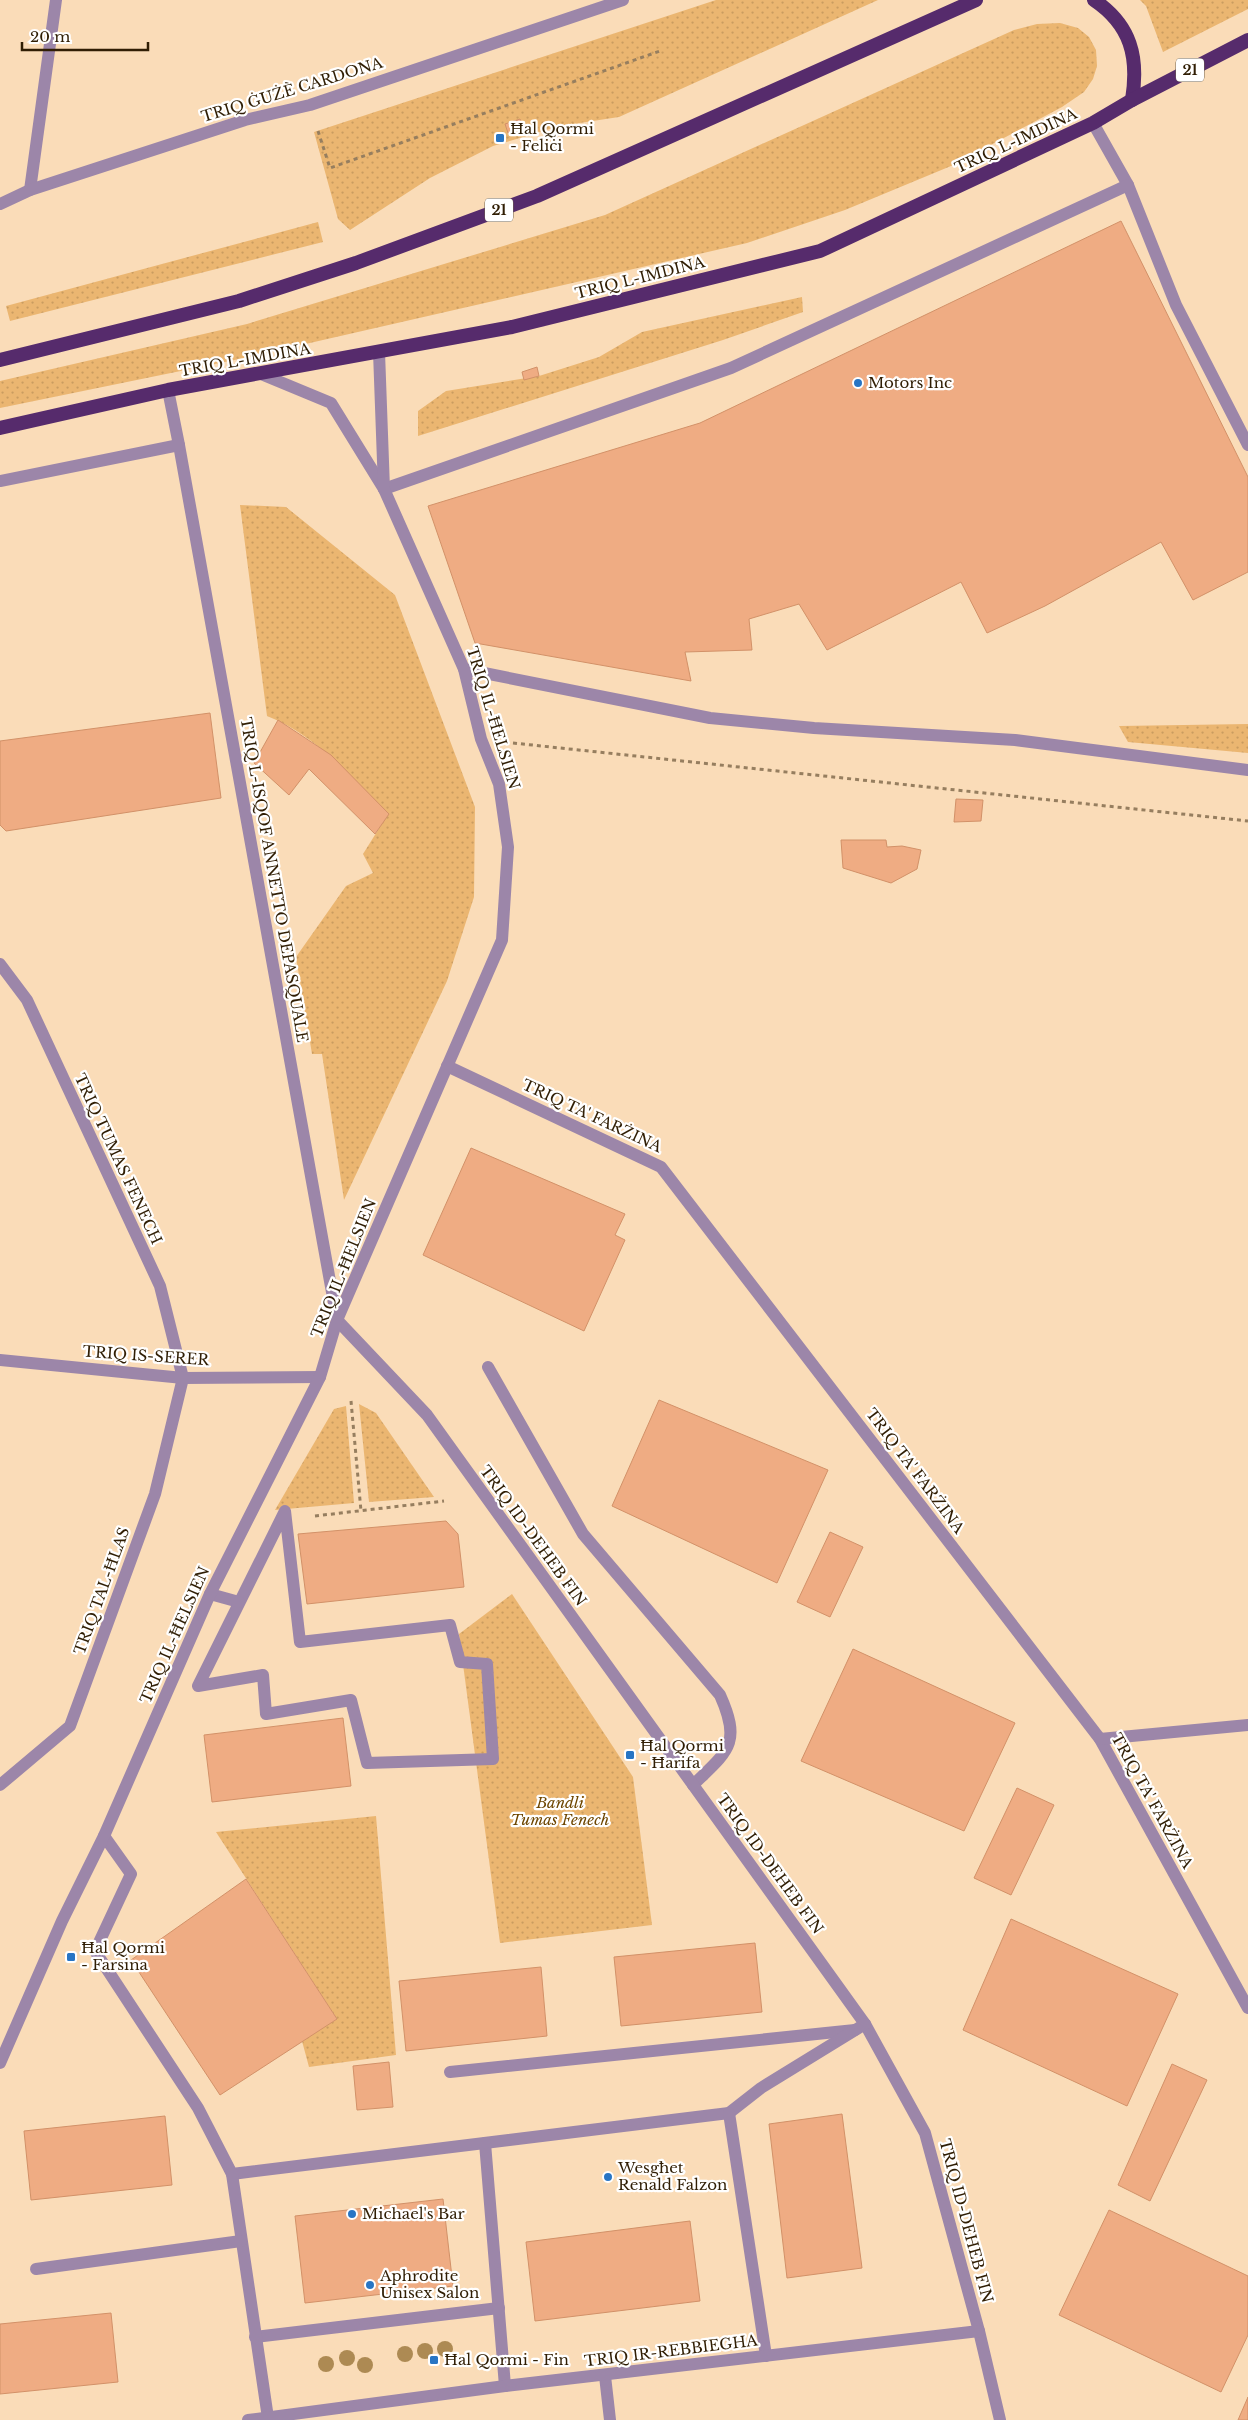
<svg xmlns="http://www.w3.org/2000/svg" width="1248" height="2420" viewBox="0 0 1248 2420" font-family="'Libre Baskerville',serif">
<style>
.green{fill:url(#green-dots)}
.building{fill:#efac83;stroke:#d29168}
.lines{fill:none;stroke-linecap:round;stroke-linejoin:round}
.path{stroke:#967e5f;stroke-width:3;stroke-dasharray:4 4;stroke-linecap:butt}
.service{stroke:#9c86a9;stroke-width:12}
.minor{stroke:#9c86a9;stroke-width:12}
.tertiary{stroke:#9c86a9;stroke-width:12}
.trunk{stroke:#562b6c;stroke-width:14}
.tree{fill:#ad8a53}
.poi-dot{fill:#2875c4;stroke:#fff;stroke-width:2}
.labels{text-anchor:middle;stroke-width:4.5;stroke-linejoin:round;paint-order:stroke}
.shield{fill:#fff;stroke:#6e624f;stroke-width:1}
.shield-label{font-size:14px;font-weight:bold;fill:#301e04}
.street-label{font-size:15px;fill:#301e04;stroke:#fff}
.poi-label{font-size:15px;fill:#301e04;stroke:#fff;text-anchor:start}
.park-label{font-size:15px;font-style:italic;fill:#6e4600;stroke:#fff}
</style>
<defs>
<pattern id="green-dots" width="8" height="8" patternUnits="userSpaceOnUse" patternTransform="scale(1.25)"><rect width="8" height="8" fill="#ebb671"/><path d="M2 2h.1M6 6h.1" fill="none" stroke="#ca9c60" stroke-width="1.8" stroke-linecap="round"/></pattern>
</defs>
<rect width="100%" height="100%" fill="#fadcb8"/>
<g class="green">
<path d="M716,0H878L619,117L560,126L493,146L430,178L350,230L338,219L314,132Z"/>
<path d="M1140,0H1248V9L1163,52L1146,6Z"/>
<path d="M1060,23L1078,28L1089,37L1096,50L1097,66L1093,79L1084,92L1062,107L951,166L845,210L747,243L249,357L0,408V381L247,324L605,215L1014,30L1037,24Z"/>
<path d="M318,222L323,242L10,321L6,306Z"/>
<path d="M802,297L803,312L723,340L418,436V411L446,391L539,376L599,357L642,332Z"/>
<path d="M240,505L286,507L395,595L475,807L474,897L447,981L344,1200L322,1054H312L296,957L346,886L373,873L363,854L388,814C352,778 316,735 267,716Z"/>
<path d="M1248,724V753L1128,742L1119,726Z"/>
<path d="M359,1404L376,1413L434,1497L369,1502Z"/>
<path d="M346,1406L354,1503L275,1510L334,1409Z"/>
<path d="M512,1594L633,1777L652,1925L500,1943L459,1634Z"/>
<path d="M376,1816L396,2055L309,2067L302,2041L337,2019L216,1832Z"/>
</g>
<g class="building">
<path d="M520,119L524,129L508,133L505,124Z"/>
<path d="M1121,221L1248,477V572L1193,600L1161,542L1045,606L987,633L961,582L827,650L799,604L749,619L752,650L685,652L691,681L475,643L428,506L700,423Z"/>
<path d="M537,367L539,376L524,380L522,372Z"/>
<path d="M210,713L221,798L6,831L0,825V741Z"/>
<path d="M278,720L331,755L389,814L375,834L309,769L289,795L254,763Z"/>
<path d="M956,799L983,800L981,821L954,822Z"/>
<path d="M841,840H886L887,847L902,846L921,850L917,869L891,883L843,868Z"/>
<path d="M471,1148L625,1214L615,1235L625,1240L584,1331L423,1255Z"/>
<path d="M659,1400L828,1470L777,1583L612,1506Z"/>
<path d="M446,1521L458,1534L464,1587L307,1604L298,1534Z"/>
<path d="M830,1532L863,1547L830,1617L797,1602Z"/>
<path d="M853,1649L1015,1723L964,1831L801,1761Z"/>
<path d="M343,1718L351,1786L212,1802L204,1735Z"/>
<path d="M1017,1788L1054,1805L1011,1895L974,1878Z"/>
<path d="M246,1879L337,2019L220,2095L131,1960Z"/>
<path d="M1011,1919L1178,1994L1127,2106L963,2030Z"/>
<path d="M755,1943L762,2012L621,2026L614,1957Z"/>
<path d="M541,1967L547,2036L406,2051L399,1981Z"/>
<path d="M389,2062L393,2107L357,2110L353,2066Z"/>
<path d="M1172,2064L1207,2080L1150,2201L1118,2185Z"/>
<path d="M842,2114L862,2268L787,2278L769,2124Z"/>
<path d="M165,2116L172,2185L31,2200L24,2131Z"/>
<path d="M443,2199L453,2286L305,2303L295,2216Z"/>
<path d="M1109,2210L1248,2276V2335L1221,2392L1059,2315Z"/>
<path d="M690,2221L700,2301L535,2321L526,2242Z"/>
<path d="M111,2313L118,2382L0,2394V2324Z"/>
<path d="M1248,2397V2420H1238Z"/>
</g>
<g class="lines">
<g class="path">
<path d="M318,131L330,168L660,51"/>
<path d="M513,743L1248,821"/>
<path d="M351,1401L361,1511"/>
<path d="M315,1516L444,1501"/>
</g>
<g class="service">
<path d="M1093,123L1128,185L1176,305L1248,445"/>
<path d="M384,489L731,368L1128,185"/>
<path d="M464,669L710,718L814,728L1015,740L1248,770"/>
<path d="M488,1367L583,1534L720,1695C742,1744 728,1751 693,1785"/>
<path d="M450,2072L855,2030"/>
<path d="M255,2337L499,2308"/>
</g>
<g class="minor">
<path d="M30,190L56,0"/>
<path d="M0,204L30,190L245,120L310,105L623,0"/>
<path d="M261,374L331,403L384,489"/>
<path d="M179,445L337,1320L427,1415L865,2024L925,2133L979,2331L1000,2420"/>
<path d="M0,481L179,445L168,390"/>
<path d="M0,964L27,1000L160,1286L183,1378L155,1494L70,1726L0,1785"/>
<path d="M447,1066L661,1167L1100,1739L1248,2008"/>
<path d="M0,1360L183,1378L320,1377"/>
<path d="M285,1511L300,1642L450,1625L460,1662L487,1664L493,1759L367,1763L351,1700L266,1714L263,1675L198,1686Z"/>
<path d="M210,1594L239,1602"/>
<path d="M1100,1739L1248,1725"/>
<path d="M104,1836L131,1874L95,1951L198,2108L232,2174L729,2113L761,2088L865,2024"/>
<path d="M729,2113L766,2356"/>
<path d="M485,2143L505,2386"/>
<path d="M232,2174L268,2418"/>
<path d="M36,2269L241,2241"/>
<path d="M605,2376L610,2420"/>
<path d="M248,2420L505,2386L979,2331"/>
</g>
<path class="tertiary" d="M0,2063L62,1921L104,1836L210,1594L320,1377L337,1320L502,940L508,847L499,784L481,739L464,669L384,489L379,352"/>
<g class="trunk">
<path d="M1094,0C1131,25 1139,57 1132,100"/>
<path d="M0,360L239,301L356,263L537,196L976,0"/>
<path d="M0,428L168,390L512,327L820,251L1093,123L1132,100L1248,40"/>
</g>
</g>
<g class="tree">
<circle cx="445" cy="2349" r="8"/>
<circle cx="425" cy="2351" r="8"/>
<circle cx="405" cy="2354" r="8"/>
<circle cx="347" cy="2358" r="8"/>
<circle cx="326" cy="2364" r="8"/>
<circle cx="365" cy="2365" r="8"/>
</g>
<g class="poi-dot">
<rect x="495" y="133" width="10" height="10" rx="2.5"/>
<circle cx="858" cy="383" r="5"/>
<rect x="625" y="1750" width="10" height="10" rx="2.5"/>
<rect x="66" y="1952" width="10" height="10" rx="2.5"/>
<circle cx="608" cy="2177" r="5"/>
<circle cx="352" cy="2214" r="5"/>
<circle cx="370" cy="2285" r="5"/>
<rect x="429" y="2355" width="10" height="10" rx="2.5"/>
</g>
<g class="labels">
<g class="shield">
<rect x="1176" y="58.5" width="28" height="23" rx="4"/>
<rect x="485" y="198.5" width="28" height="23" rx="4"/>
</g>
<g class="shield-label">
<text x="1190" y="75">21</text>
<text x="499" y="215">21</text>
</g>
<g class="street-label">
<text transform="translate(292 90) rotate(-17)" y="5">TRIQ ĠUŻÈ CARDONA</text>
<text transform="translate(1016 141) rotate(-25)" y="5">TRIQ L-IMDINA</text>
<text transform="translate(640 278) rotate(-14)" y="5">TRIQ L-IMDINA</text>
<text transform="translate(245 360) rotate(-10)" y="5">TRIQ L-IMDINA</text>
<text transform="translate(493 718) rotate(73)" y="5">TRIQ IL-ĦELSIEN</text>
<text transform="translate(274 880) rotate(80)" y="5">TRIQ L-ISQOF ANNETTO DEPASQUALE</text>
<text transform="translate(592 1116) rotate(25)" y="5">TRIQ TA' FARŻINA</text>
<text transform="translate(118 1159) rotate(65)" y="5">TRIQ TUMAS FENECH</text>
<text transform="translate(344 1268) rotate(-68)" y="5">TRIQ IL-ĦELSIEN</text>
<text transform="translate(146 1356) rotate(4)" y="5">TRIQ IS-SERER</text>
<text transform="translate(915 1471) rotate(53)" y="5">TRIQ TA' FARŻINA</text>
<text transform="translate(533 1536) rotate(54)" y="5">TRIQ ID-DEHEB FIN</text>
<text transform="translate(102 1591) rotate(-70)" y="5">TRIQ TAL-ĦLAS</text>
<text transform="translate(175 1635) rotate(-66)" y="5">TRIQ IL-ĦELSIEN</text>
<text transform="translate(1152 1801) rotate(61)" y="5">TRIQ TA' FARŻINA</text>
<text transform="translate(770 1864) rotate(54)" y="5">TRIQ ID-DEHEB FIN</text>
<text transform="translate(966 2221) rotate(75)" y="5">TRIQ ID-DEHEB FIN</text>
<text transform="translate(671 2351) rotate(-7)" y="5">TRIQ IR-REBBIEGHA</text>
</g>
<g class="poi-label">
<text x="510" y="134">Ħal Qormi<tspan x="510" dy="17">- Feliċi</tspan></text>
<text x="868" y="388">Motors Inc</text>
<text x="640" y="1751">Ħal Qormi<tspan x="640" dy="17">- Ħarifa</tspan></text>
<text x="81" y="1953">Ħal Qormi<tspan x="81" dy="17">- Farsina</tspan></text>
<text x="618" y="2173">Wesgħet<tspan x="618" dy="17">Renald Falzon</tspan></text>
<text x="362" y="2219">Michael's Bar</text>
<text x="380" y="2281">Aphrodite<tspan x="380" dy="17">Unisex Salon</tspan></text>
<text x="444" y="2365">Ħal Qormi - Fin</text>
</g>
<g class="park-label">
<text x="560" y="1808">Bandli<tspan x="560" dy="17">Tumas Fenech</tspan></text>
</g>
</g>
<path d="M22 42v8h126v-8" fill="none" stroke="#301e04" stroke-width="2.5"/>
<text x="30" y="42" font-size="15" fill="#301e04" stroke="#ffffff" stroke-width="4" paint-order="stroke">20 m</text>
</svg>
